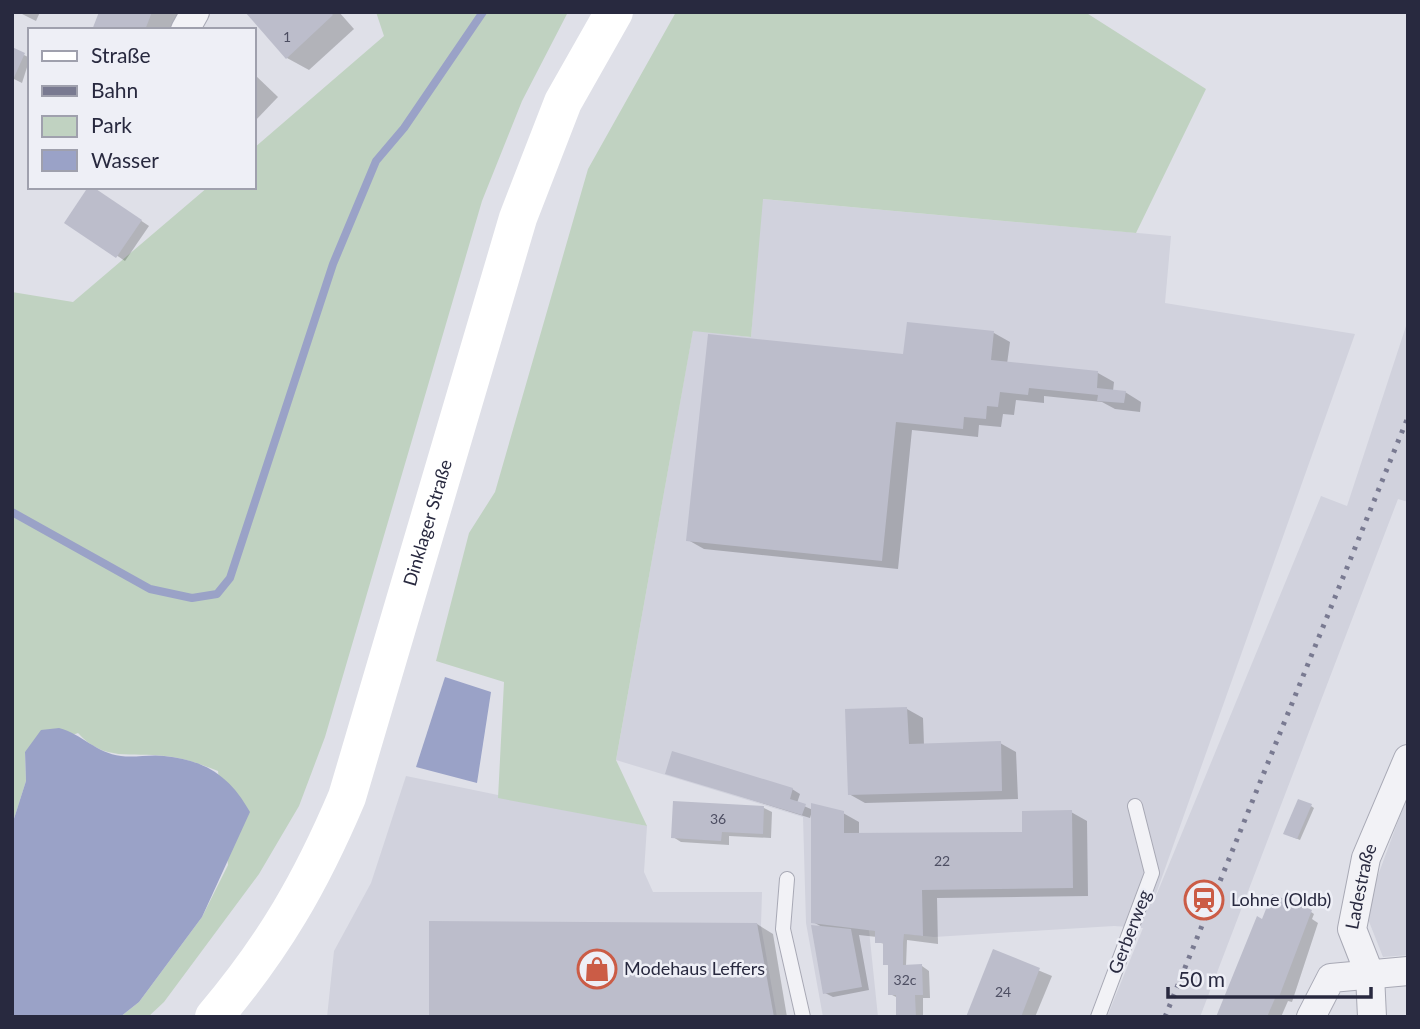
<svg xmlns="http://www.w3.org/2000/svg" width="1420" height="1029" viewBox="0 0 1420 1029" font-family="Lato,sans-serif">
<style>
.built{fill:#d1d2dd}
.green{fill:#c0d2c1}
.water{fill:#9aa2c7}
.shadow{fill:#0003}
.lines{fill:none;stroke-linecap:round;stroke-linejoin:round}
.stream{stroke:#9aa2c7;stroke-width:8}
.building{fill:#bcbdcb}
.lane-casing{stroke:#a8a9b5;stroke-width:16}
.street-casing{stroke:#a8a9b5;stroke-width:30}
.lane{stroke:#f2f2f6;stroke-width:14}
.street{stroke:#f2f2f6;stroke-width:28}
.secondary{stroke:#fff;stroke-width:38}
.rail{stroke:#797a91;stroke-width:5;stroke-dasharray:3.5 7;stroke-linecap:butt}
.labels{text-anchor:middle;stroke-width:5;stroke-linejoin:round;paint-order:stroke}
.number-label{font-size:14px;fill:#4d4e62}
.street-label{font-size:18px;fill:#28293f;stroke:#eeeff6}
.poi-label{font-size:18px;fill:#28293f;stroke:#eeeff6;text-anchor:start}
</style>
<rect width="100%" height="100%" fill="#dfe0e8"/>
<g class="built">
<path d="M762,199L1171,236L1165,303L1355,334L1151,908L1321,496L1347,506L1408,320V502L1398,499L1200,1017H1107L1143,928L1114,926L934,937L869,930L878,1017H823L806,923L803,817L616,760L693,330L751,337Z"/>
<path d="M406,776L647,826L644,872L653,892H762L761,926L777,1017H327L334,951L371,883Z"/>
<path d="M1408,794V955L1383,957L1366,914L1370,897Z"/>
</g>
<g class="green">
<path d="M376,12H568L522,101L482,201L325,737L299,806L259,874L164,1002L148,1017H120L139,1002L202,917L228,865L218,771C200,764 184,758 165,756C131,752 104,762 78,733L25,752L26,781L12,825V292L73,302L208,187H254V148L384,36Z"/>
<path d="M676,12H1085L1206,89L1136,233L763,199L751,337L693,331L616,760L647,826L498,798L504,682L436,661L469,533L495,492L588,169Z"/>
</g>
<g class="water">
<path d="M445,677L491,692L477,783L416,767Z"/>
<path d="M59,728C82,734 96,753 121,756C135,758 150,754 164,756C205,760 230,776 250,812L202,917L139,1002L120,1017H12V825L26,781L25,752L41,730Z"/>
</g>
<g class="shadow">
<path d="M18,12H40L36,21Z"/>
<path d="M101,12H179L172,30H94Z"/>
<path d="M248,12H339L354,29L309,70L287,58Z"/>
<path d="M12,49L30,58L22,83L12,78Z"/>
<path d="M254,74L278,97L254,122Z"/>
<path d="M98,192L149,226L125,261L67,222Z"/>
<path d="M994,333L1010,342L1007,364L1098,373L1114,382L1113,391L1125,392L1141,402L1140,412L1115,409L1102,402L1044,396V403L1016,400L1014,415L1003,414L1001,427L979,425L978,437L912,430L898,569L704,549L688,540L905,356Z"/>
<path d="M907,709L923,718L924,745L1000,743L1016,752L1018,799L865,803L849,794Z"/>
<path d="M667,773L792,789L800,794L797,803L813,810L843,813L859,822V834H1024L1071,812L1087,821L1088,896L937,898L938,944L907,940L906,966H922L929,971L930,998H923V1017H898V998L890,994V966L885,964V944L877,942V937L859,935L869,990L833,997L825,993L824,928L813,922L812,811L810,818Z"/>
<path d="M675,803L764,808L772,812L771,838L729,836V845L681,842L673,837Z"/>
<path d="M1311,806L1314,808L1300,840L1288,835Z"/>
<path d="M1311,912L1314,914L1312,919L1318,923L1292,1002L1288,1001L1281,1017H1218L1263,921Z"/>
<path d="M757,924L773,934L787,1017H428Z"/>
<path d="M994,952L1052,976L1035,1017H968Z"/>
</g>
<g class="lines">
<path class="stream" d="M12,512L150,589L192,598L217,594L230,578L333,264L376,161L404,128L483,12"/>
</g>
<g class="building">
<path d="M99,12H152L145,30H92Z"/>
<path d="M245,12H330L333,15L286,59Z"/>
<path d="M12,47L25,53L12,82Z"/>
<path d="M88,187H93L142,220L116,258L64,223Z"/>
<path d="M907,322L994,331L991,360L1098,371L1097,388L1126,391L1124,403L1097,401L1098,395L1029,388L1028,395L1000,392L998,407L987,406L986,419L964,417L963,429L896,422L882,561L686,541L708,334L903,354Z"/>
<path d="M907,707L909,744L1001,741L1002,791L848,795L845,709Z"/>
<path d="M672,751L793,788L790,799L806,804L802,815L665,774Z"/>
<path d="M1298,799L1312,804L1297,839L1283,834Z"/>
<path d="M673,801L764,806L763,834L722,832L721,841L671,838Z"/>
<path d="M811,803L844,811V833L1022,832V811L1072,810L1073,888L922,890L923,936L904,934L903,943V965L922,964L923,995H915L916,1017H896V995H888V965H883V943H875V931L811,923Z"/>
<path d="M1272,894L1312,910L1279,997L1276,996L1267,1017H1216L1257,916L1262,919Z"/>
<path d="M429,921L757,923L774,1017H429Z"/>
<path d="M811,925L851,929L862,987L823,994Z"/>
<path d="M993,949L1040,968L1021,1017H966Z"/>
</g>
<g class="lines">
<defs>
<g id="lane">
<path d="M787,879L783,929L803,1017"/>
<path d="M1098,1017L1152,873L1135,806"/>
</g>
<g id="street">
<path d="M185,30L195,12"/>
<path d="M1311,1017L1331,978L1408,971"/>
<path id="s1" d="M1372,1017L1370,975L1352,929L1366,858L1408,759"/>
</g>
</defs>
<use href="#lane" class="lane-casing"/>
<use href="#street" class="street-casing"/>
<use href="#lane" class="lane"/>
<use href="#street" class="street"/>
<path class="secondary" id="s2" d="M214,1017C274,946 311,882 347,797L518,218L563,102L614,12"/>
<path class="rail" d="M1165,1017L1408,417"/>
</g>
<defs>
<symbol id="station-ring" viewBox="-11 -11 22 22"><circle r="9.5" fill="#eeeff6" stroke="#cb5c46" stroke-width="1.5"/><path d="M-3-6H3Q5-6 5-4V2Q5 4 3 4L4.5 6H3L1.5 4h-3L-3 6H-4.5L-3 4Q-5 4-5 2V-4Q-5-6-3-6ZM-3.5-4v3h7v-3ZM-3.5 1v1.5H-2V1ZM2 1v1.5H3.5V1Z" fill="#cb5c46"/></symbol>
<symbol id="shop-ring" viewBox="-11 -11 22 22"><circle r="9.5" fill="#eeeff6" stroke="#cb5c46" stroke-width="1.5"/><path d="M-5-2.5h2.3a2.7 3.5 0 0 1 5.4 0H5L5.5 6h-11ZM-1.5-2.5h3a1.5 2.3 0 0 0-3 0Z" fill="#cb5c46"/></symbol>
</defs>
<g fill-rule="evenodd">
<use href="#station-ring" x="1182" y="878" width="44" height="44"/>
<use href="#shop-ring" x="575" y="947" width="44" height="44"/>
</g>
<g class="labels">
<g class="number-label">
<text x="287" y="42">1</text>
<text x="718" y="824">36</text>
<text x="942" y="866">22</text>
<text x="905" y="985">32c</text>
<text x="1003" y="997">24</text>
</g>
<g class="street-label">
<text dy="6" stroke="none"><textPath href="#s2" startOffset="544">Dinklager Straße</textPath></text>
<text dy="6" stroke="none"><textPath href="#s1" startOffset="135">Ladestraße</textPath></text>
<text transform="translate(1130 932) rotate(-69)" y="6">Gerberweg</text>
</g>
<g class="poi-label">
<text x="1231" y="906">Lohne (Oldb)</text>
<text x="624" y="975">Modehaus Leffers</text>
</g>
</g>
<rect width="1420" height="1029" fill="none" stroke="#28293f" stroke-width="28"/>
<rect x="28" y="28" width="228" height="161" fill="#eeeff6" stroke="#9fa0ad" stroke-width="2"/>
<rect x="42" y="51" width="35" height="10" fill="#ffffff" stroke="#9fa0ad" stroke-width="2"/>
<text x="91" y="63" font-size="21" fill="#28293f">Straße</text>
<rect x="42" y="86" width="35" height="10" fill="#797a91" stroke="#9fa0ad" stroke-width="2"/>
<text x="91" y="98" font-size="21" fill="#28293f">Bahn</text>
<rect x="42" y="116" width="35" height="21" fill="#c0d2c1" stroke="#9fa0ad" stroke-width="2"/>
<text x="91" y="133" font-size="21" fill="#28293f">Park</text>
<rect x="42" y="150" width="35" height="21" fill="#9aa2c7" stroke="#9fa0ad" stroke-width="2"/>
<text x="91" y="168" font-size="21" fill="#28293f">Wasser</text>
<path d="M1168 987v10h203v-10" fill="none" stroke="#28293f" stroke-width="3.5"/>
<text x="1178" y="987" font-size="21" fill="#28293f" stroke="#eeeff6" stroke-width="5" paint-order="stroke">50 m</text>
</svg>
